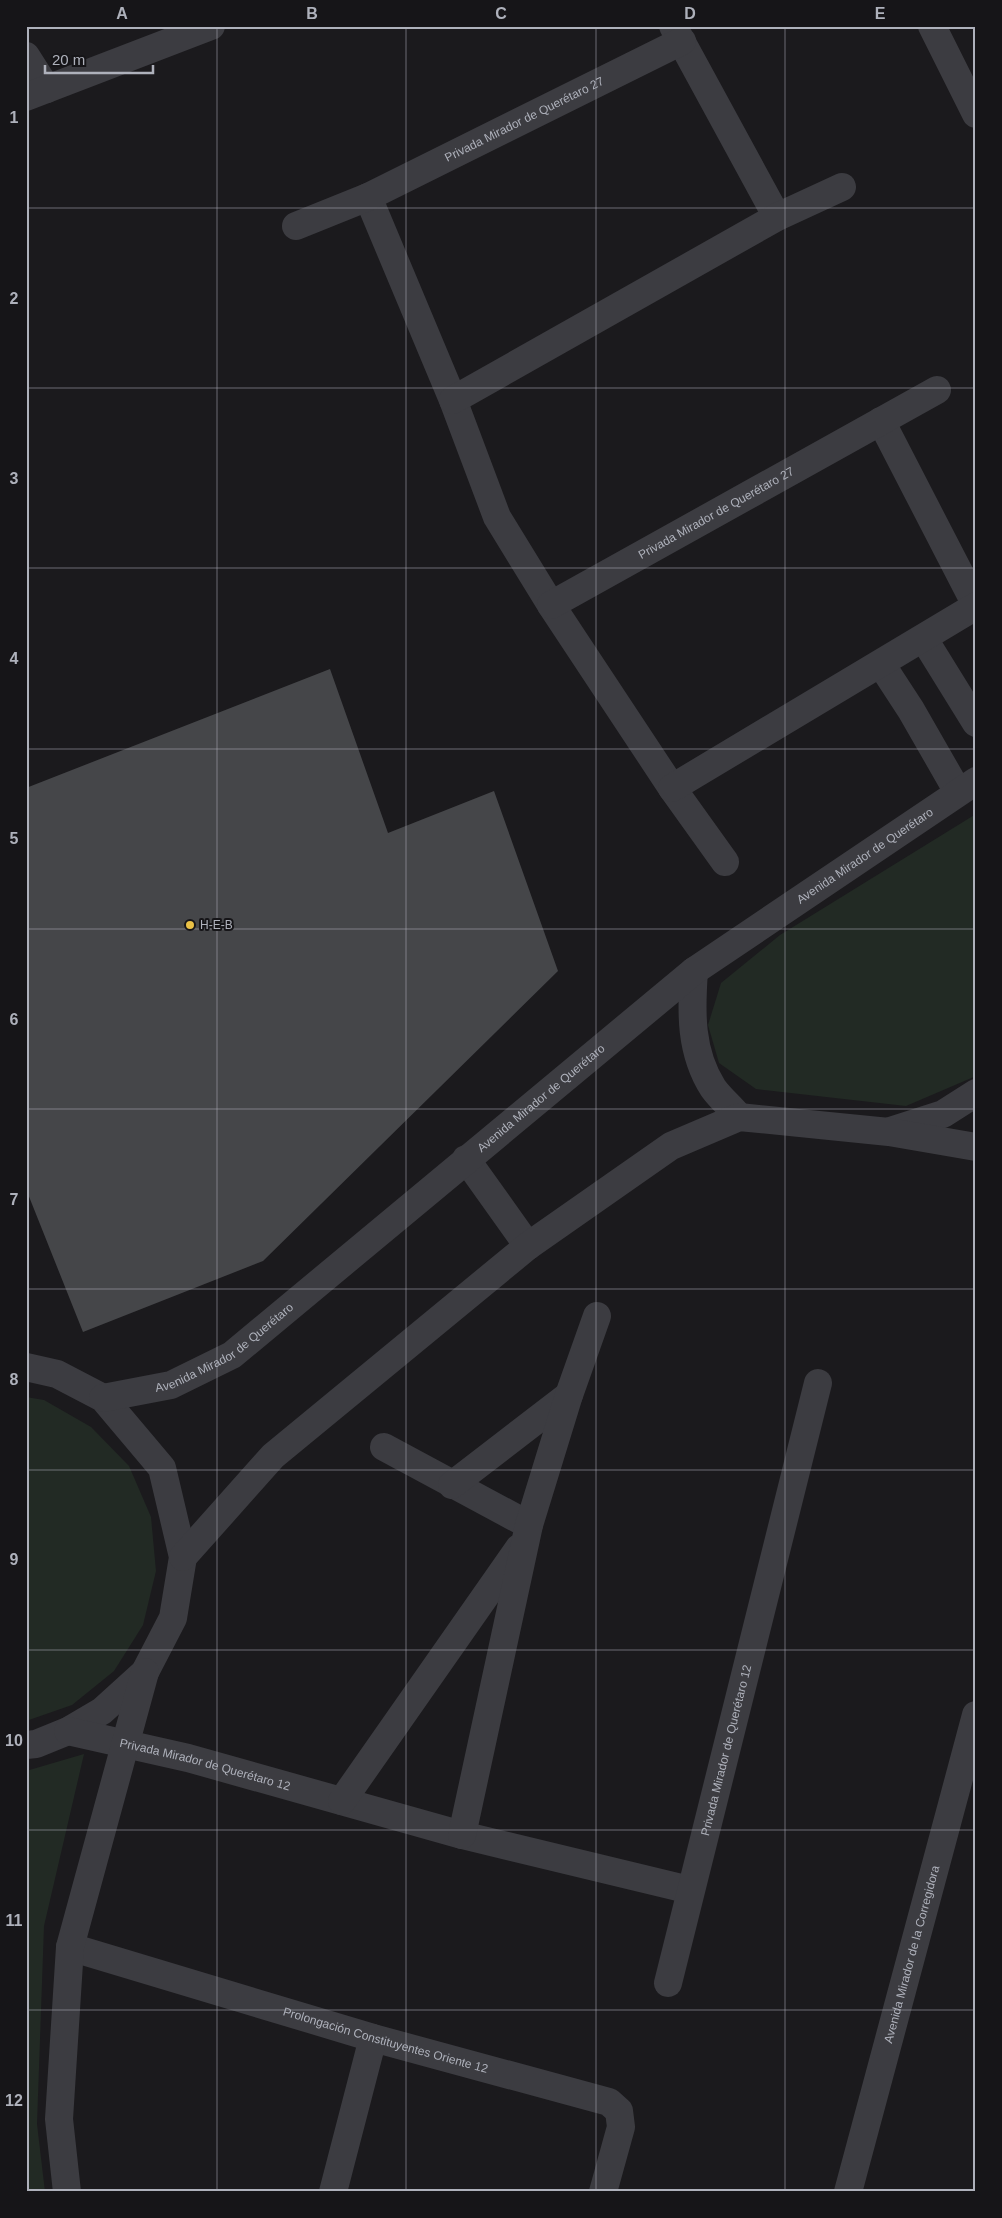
<svg xmlns="http://www.w3.org/2000/svg" width="1002" height="2218" viewBox="0 0 1002 2218" font-family="Arial,sans-serif">
<style>
.green{fill:#222a24}
.building{fill:#454649}
.lines{fill:none;stroke-linecap:round;stroke-linejoin:round}
.minor{stroke:#3c3c41;stroke-width:28}
.grid{fill:none;stroke:#aeb1bb;stroke-width:1;stroke-opacity:0.55}
.poi-dot{fill:#e9c046;stroke:#161518;stroke-width:2}
.labels{text-anchor:middle;stroke-width:4;stroke-linejoin:round;paint-order:stroke}
.street-label{font-size:12px;fill:#aeb1bb;stroke:#161518}
.poi-label{font-size:12px;fill:#aeb1bb;stroke:#161518;text-anchor:start}
.neatline{fill:none;stroke:#aeb1bb;stroke-width:2}
.grid-label{font-size:16px;text-anchor:middle;font-weight:bold;fill:#aeb1bb}
</style>
<rect width="100%" height="100%" fill="#1b1a1d"/>
<g class="green">
<path d="M976,814V1076L906,1106L756,1089L719,1063L708,1025L721,983L780,935Z"/>
<path d="M26,1397L44,1400L91,1427L129,1466L151,1517L156,1571L143,1625L114,1671L72,1705L26,1721Z"/>
<path d="M84,1754L44,1926L37,2124L45,2192H26V1771Z"/>
</g>
<path class="building" d="M330,669L388,833L494,791L558,971L263,1261L83,1332L26,1189V788Z"/>
<g class="lines">
<g class="minor">
<path d="M673,26L777,217"/>
<path d="M932,26L976,114"/>
<path d="M26,56L47,89"/>
<path d="M26,97L211,26"/>
<path d="M368,197L453,400L497,517L551,605L672,788L725,862"/>
<path id="s1" d="M296,226L368,197L682,41"/>
<path d="M453,400L777,217L842,187"/>
<path d="M881,421L976,605"/>
<path id="s2" d="M551,605L937,390"/>
<path d="M924,639L976,723"/>
<path d="M881,664L911,710L958,792"/>
<path d="M672,788L976,606"/>
<path d="M694,971C691,1012 690,1052 713,1088C720,1098 731,1107 739,1117"/>
<path d="M890,1131L943,1114L976,1093"/>
<path d="M466,1159L528,1246"/>
<path d="M26,1367L57,1374L103,1398L162,1468L183,1557L173,1618L145,1672L102,1711L68,1731L36,1744L26,1745"/>
<path id="s3" d="M103,1398L171,1385L232,1355L694,971L976,781"/>
<path d="M384,1447L529,1525"/>
<path d="M452,1485L569,1395"/>
<path d="M183,1557L273,1456L528,1246L671,1146L739,1117L889,1132L976,1147"/>
<path id="s4" d="M68,1731L188,1758L462,1835L690,1890"/>
<path d="M342,1801L519,1548"/>
<path d="M462,1835L529,1525L569,1395L597,1316"/>
<path id="s5" d="M70,1947L373,2038L609,2102L619,2111L621,2127L603,2192"/>
<path id="s6" d="M668,1983L818,1383"/>
<path d="M67,2192L59,2119L70,1947L145,1672"/>
<path d="M333,2192L373,2038"/>
<path id="s7" d="M848,2192L976,1715"/>
</g>
</g>
<path class="grid" d="M217,26V2192M406,26V2192M596,26V2192M785,26V2192M26,208H976M26,388H976M26,568H976M26,749H976M26,929H976M26,1109H976M26,1289H976M26,1470H976M26,1650H976M26,1830H976M26,2010H976"/>
<circle class="poi-dot" cx="190" cy="925" r="5"/>
<g class="labels">
<g class="street-label">
<text dy="4" stroke="none"><textPath href="#s1" startOffset="252">Privada Mirador de Querétaro 27</textPath></text>
<text dy="4" stroke="none"><textPath href="#s2" startOffset="189">Privada Mirador de Querétaro 27</textPath></text>
<text dy="4" stroke="none"><textPath href="#s3" startOffset="944">Avenida Mirador de Querétaro</textPath></text>
<text dy="4" stroke="none"><textPath href="#s3" startOffset="539">Avenida Mirador de Querétaro</textPath></text>
<text dy="4" stroke="none"><textPath href="#s3" startOffset="134">Avenida Mirador de Querétaro</textPath></text>
<text dy="4" stroke="none"><textPath href="#s6" startOffset="240">Privada Mirador de Querétaro 12</textPath></text>
<text dy="4" stroke="none"><textPath href="#s4" startOffset="141">Privada Mirador de Querétaro 12</textPath></text>
<text dy="4" stroke="none"><textPath href="#s7" startOffset="246">Avenida Mirador de la Corregidora</textPath></text>
<text dy="4" stroke="none"><textPath href="#s5" startOffset="329">Prolongación Constituyentes Oriente 12</textPath></text>
</g>
<g class="poi-label">
<text x="200" y="929">H-E-B</text>
</g>
</g>
<rect width="1002" height="2218" fill="none" stroke="#161518" stroke-width="55"/>
<path d="M45 65v8h108v-8" fill="none" stroke="#aeb1bb" stroke-width="2.5"/>
<text x="52" y="65" font-size="15" fill="#aeb1bb" stroke="#161518" stroke-width="4" paint-order="stroke">20 m</text>
<rect x="28" y="28" width="946" height="2162" class="neatline"/>
<g class="grid-label">
<text x="122" y="19">A</text>
<text x="312" y="19">B</text>
<text x="501" y="19">C</text>
<text x="690" y="19">D</text>
<text x="880" y="19">E</text>
<text x="14" y="123">1</text>
<text x="14" y="304">2</text>
<text x="14" y="484">3</text>
<text x="14" y="664">4</text>
<text x="14" y="844">5</text>
<text x="14" y="1025">6</text>
<text x="14" y="1205">7</text>
<text x="14" y="1385">8</text>
<text x="14" y="1565">9</text>
<text x="14" y="1746">10</text>
<text x="14" y="1926">11</text>
<text x="14" y="2106">12</text>
</g>
</svg>
